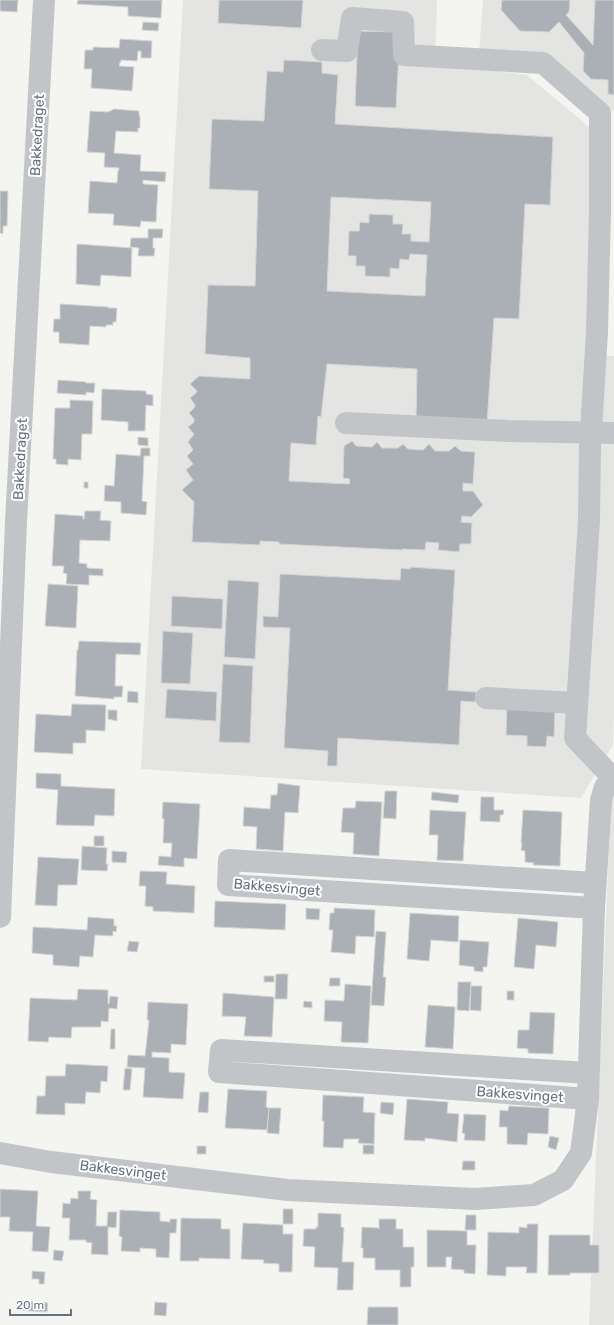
<svg xmlns="http://www.w3.org/2000/svg" width="614" height="1325" viewBox="0 0 614 1325" font-family="Rubik,sans-serif">
<style>
.built{fill:#e4e5e3}
.building{fill:#aab0b6;stroke:#d5d5d3;fill-rule:evenodd}
.lines{fill:none;stroke-linecap:round;stroke-linejoin:round}
.minor{stroke:#c2c5c8;stroke-width:22}
.labels{text-anchor:middle;stroke-width:4;stroke-linejoin:round;paint-order:stroke}
.street-label{font-size:14px;fill:#647280;stroke:#fff}
</style>
<rect width="100%" height="100%" fill="#f4f4f0"/>
<g class="built">
<path d="M183,0H437L435,63L527,75L594,131L589,355L614,356V716L613,745L581,798L141,769Z"/>
<path d="M483,0H614V111L601,109L544,57L479,53Z"/>
<path d="M614,798V1325H589L611,800Z"/>
</g>
<g class="building">
<path d="M0,0H18L17,12L0,11Z"/>
<path d="M78,0H162L161,18L128,16V7L77,4Z"/>
<path d="M219,0H303L301,28L218,23Z"/>
<path d="M502,0H570L569,12L566,15L593,45L595,0H614V95L608,94V80L591,79L583,71L584,53L559,22L549,32L520,31L501,10Z"/>
<path d="M143,22L159,23L158,31L142,30Z"/>
<path d="M358,31L400,32L396,108L355,106Z"/>
<path d="M120,39L152,41L151,58H141V51H138L137,61L121,60V62H120L119,66L134,67L132,91L91,88L92,69H84L85,50H93V47L119,48Z"/>
<path d="M284,60L322,62V73L338,75L335,124L553,137L550,205L525,204L519,319L494,318L487,424L416,421L417,369L327,364L321,417L318,416L316,445L291,443L289,481L349,484L350,479L343,478L344,446L352,441L356,446L372,447L377,442L382,448H398L403,444L408,449L423,450L429,444L435,451H449L455,446L461,451L475,452L473,484L463,483V491H473L483,505L471,517L462,516L461,522L472,523L471,544H460L459,552L438,550L439,543L426,542L425,550L402,549V550L279,544V542L260,541V545L192,542L194,502L182,490L193,480L186,470L193,464L187,456L193,450L188,442L194,434L188,427L194,422V419L189,413L195,407V405L190,398L196,393L197,391L190,384L199,376L250,379V358L205,354L208,285L255,286L258,191L209,189L212,119L264,121L267,71L283,72ZM331,197L431,202L429,242L411,241V234H402L403,224H393V215L369,214V223L360,222L359,231H349L348,256H356V266H365V276L390,277V268L399,269L400,259L409,260L410,254L427,255L425,296L327,291Z"/>
<path d="M114,109L139,111V114L140,118V128H138V132L116,131L114,153L141,155L140,171L166,172L165,182L143,180V184L158,185L156,222L141,221L140,227L113,225L114,214L88,213L90,181L117,183L118,170H119V168L104,167L105,153L87,152L90,111L108,112Z"/>
<path d="M0,191H8L7,226H3V234L0,233Z"/>
<path d="M148,229H163L162,238H153V248H155L154,256H138L139,248L130,247L131,238H148Z"/>
<path d="M77,244L132,248L131,277L101,275L100,286L76,284Z"/>
<path d="M60,304L108,307V308H117L116,322H113V325H106V327L90,326L89,345L59,343V332H53L54,319H60Z"/>
<path d="M58,380L86,382V383H95L94,393L86,392V395L57,393Z"/>
<path d="M102,389L146,391V394L153,395V406L146,405L145,431H128V422L101,420Z"/>
<path d="M70,400L93,401L92,434H82L81,460L68,459V465L56,464V459H53L55,408H70Z"/>
<path d="M138,437L148,438V446L138,445Z"/>
<path d="M141,448H150V456H144L142,501L147,502L146,515L121,513V502L104,501L105,485L114,486L116,454L140,456Z"/>
<rect x="84" y="482" width="4" height="6"/>
<path d="M85,511H101L100,520L111,521L110,541L80,540L79,563L87,564V568L103,569V576L89,575V585L66,584L67,574L63,573L64,566H52L55,514L83,516V519H84Z"/>
<path d="M410,567L455,570L448,690L476,692L475,702L461,701L459,745L338,738L337,766H327L328,751L284,748L290,628L263,627V616L278,617L280,574L400,580L401,568L410,569Z"/>
<path d="M228,580L259,582L255,659L224,657Z"/>
<path d="M48,584L78,586L76,628L45,626Z"/>
<path d="M172,596L223,599L222,629L171,626Z"/>
<path d="M163,631L193,633L190,684L161,683Z"/>
<path d="M79,641L141,643L140,655L116,654L115,686H123L122,697H114V699L75,696L77,650H78Z"/>
<path d="M223,664L253,666L250,743L219,742Z"/>
<path d="M167,689L217,692L216,721L165,718Z"/>
<path d="M128,691L138,692V703L127,702Z"/>
<path d="M72,704L106,705L105,731L86,730V743H73V754L34,752L36,714L71,716Z"/>
<path d="M507,708L555,710L554,737L547,736L546,747L527,746V736L506,735Z"/>
<path d="M108,710H117V721L108,719Z"/>
<path d="M36,773L61,774V786L115,789L114,816L95,815L94,826L56,825L58,790L36,788Z"/>
<path d="M278,783L300,786L298,813L285,812L283,851L256,849L257,827L243,826L244,807L270,809L271,795H277Z"/>
<path d="M385,791H397L396,819L383,818Z"/>
<path d="M432,792L459,795L458,803L431,800Z"/>
<path d="M481,797H494V810H504L503,815H500V822L480,821Z"/>
<path d="M356,801L382,802L379,856L353,854L354,833L341,832L343,808H355Z"/>
<path d="M163,802L200,804L197,859L184,858V867L158,865L159,856L171,857L172,843H163L164,819L162,818Z"/>
<path d="M430,810L466,812L463,861L437,860L438,835H429Z"/>
<path d="M523,810L562,812L560,866L533,865L534,863L525,862V851L521,850L522,843H521Z"/>
<rect x="94" y="836" width="10" height="10"/>
<path d="M82,846L107,848L106,864H108L107,871L81,870Z"/>
<path d="M112,851L127,852L126,863L112,862Z"/>
<path d="M38,857L79,859L77,885H58L57,906L35,905Z"/>
<path d="M140,871L167,872L166,884L195,886L194,913L153,911V907L145,906L146,886H139Z"/>
<path d="M215,901L286,904L285,930L214,927Z"/>
<path d="M306,908L320,909L319,920L306,919Z"/>
<path d="M334,908L375,910L374,937L356,936L355,954L331,952L333,930H329L330,913H334Z"/>
<path d="M410,913L459,916L458,942L431,940L429,961L407,959Z"/>
<path d="M88,917L114,919V926H117L116,932L113,931V936L95,935L93,957L80,956L79,967L53,965V955L32,953L33,927L87,930Z"/>
<path d="M518,918L558,922L556,947L536,945L534,969L514,967Z"/>
<path d="M376,931L386,932L383,977H386L384,1006L371,1005Z"/>
<path d="M460,940L489,942L487,967H483V972L474,971V967L459,965Z"/>
<path d="M129,941L139,942L137,952L127,951Z"/>
<path d="M276,974H288L287,999H275Z"/>
<rect x="264" y="976" width="10" height="6"/>
<path d="M330,978H340V986H329Z"/>
<path d="M458,982H471L469,1011L457,1010Z"/>
<path d="M345,984L371,986L368,1043L341,1042L342,1022L324,1021L325,1000L344,1001Z"/>
<path d="M471,986H482L481,1011L470,1010Z"/>
<path d="M78,989L108,990V1004H109L110,996L118,997L117,1009L109,1008L108,1022L101,1021V1027H72L71,1038L49,1037L48,1042L28,1041L30,998L77,1000Z"/>
<rect x="507" y="991" width="7" height="9"/>
<path d="M223,993L274,997L272,1037L244,1036L246,1017L222,1016Z"/>
<path d="M304,1001L312,1002V1008L303,1007Z"/>
<path d="M148,1002L188,1004L186,1045L171,1044V1053L152,1052V1057L169,1058V1072L185,1073L183,1099L143,1097L145,1068L127,1067L128,1055L145,1056L149,1020H147Z"/>
<path d="M428,1005L455,1007L453,1049L425,1047Z"/>
<path d="M530,1012L555,1013L553,1054L528,1053V1049L517,1048L518,1030H529Z"/>
<path d="M111,1029H115V1049H110Z"/>
<path d="M66,1064L108,1066L107,1082L101,1081L100,1093L86,1092L85,1104L65,1103V1115L36,1114L37,1096H45L46,1076H65Z"/>
<path d="M125,1068L132,1069L130,1090H123Z"/>
<path d="M228,1089L267,1091L266,1107L269,1108L267,1130L225,1128Z"/>
<path d="M200,1092H209L208,1113L198,1112Z"/>
<path d="M323,1095L364,1097L363,1112L375,1113L374,1144L358,1143L359,1139H344L343,1148L323,1147L324,1121H322Z"/>
<path d="M407,1099L448,1102L447,1113L459,1114L457,1142L425,1138V1141L404,1140Z"/>
<path d="M381,1102L394,1103L393,1115L380,1113Z"/>
<path d="M509,1106L549,1108L548,1134L528,1133L527,1145L507,1144V1127H499L500,1110L508,1111Z"/>
<path d="M269,1108H281L279,1134L267,1133Z"/>
<path d="M464,1114L486,1115L485,1141L464,1140L465,1134L462,1133Z"/>
<path d="M550,1136L559,1138L556,1150L548,1147Z"/>
<rect x="363" y="1145" width="11" height="9"/>
<rect x="197" y="1146" width="9" height="8"/>
<path d="M463,1161H475V1170H462Z"/>
<path d="M0,1189L38,1191L36,1226L50,1227L48,1252L32,1251L33,1232L9,1231L10,1217H0Z"/>
<path d="M78,1191H91L90,1199L97,1200L96,1226H107L108,1212H117L116,1228L108,1227V1255L91,1254L92,1243L86,1242V1240H69L70,1218H62L63,1203L70,1204L71,1198L78,1199Z"/>
<rect x="283" y="1209" width="10" height="15"/>
<path d="M120,1210L160,1212V1221L170,1222V1219H177L176,1233H170L169,1258L156,1257V1249L140,1248V1252L121,1251L122,1237L119,1236Z"/>
<path d="M318,1213L341,1214V1227L344,1228L342,1262H354L353,1290H337L338,1268L314,1267L315,1247L303,1246L304,1229H316V1227H318Z"/>
<path d="M466,1215H476V1230H465Z"/>
<path d="M181,1218L221,1219V1229H230V1259L199,1258V1261H180Z"/>
<path d="M379,1219H396V1229H403V1247H414V1267H411V1287H400V1270H375V1258H363V1248H361L362,1227L378,1228L379,1229Z"/>
<path d="M243,1223L283,1225V1234H293L292,1272H279V1264L263,1263L264,1260L241,1259Z"/>
<path d="M527,1224H538L537,1273H526L527,1267H506V1276L487,1275L488,1232L519,1233V1227L527,1228Z"/>
<path d="M427,1230L467,1231V1245H476L475,1274L464,1273V1270L451,1269L452,1257H446V1267H427Z"/>
<path d="M549,1235H590V1245H599V1273H570V1275H548Z"/>
<path d="M54,1250L64,1251L62,1261L53,1260Z"/>
<path d="M32,1271L45,1272L44,1284H39V1279H32Z"/>
<path d="M17,1301L48,1303L47,1312L16,1310Z"/>
<path d="M155,1302L167,1303L166,1316L154,1315Z"/>
<path d="M368,1307H398V1325H367Z"/>
</g>
<g class="lines">
<g class="minor">
<path d="M322,50L347,51L352,18L403,22L404,55L543,63L600,113V211L597,332L590,447L589,520L575,738L612,777"/>
<path d="M346,423L509,431L614,433"/>
<path d="M486,698L577,703"/>
<path d="M594,908L228,885L229,860L595,883"/>
<path d="M0,917L16,522L44,0"/>
<path d="M588,1099L219,1072L221,1050L588,1073"/>
<path d="M0,1153L51,1162L288,1190L475,1199L534,1195L563,1180L581,1153L588,1099L594,908L601,800L605,787L614,776"/>
</g>
</g>
<g class="labels">
<g class="street-label">
<text transform="translate(37 135) rotate(-87)" y="5">Bakkedraget</text>
<text transform="translate(20 459) rotate(-87)" y="5">Bakkedraget</text>
<text transform="translate(277 887) rotate(5)" y="5">Bakkesvinget</text>
<text transform="translate(520 1094) rotate(4)" y="5">Bakkesvinget</text>
<text transform="translate(123 1170) rotate(7)" y="5">Bakkesvinget</text>
</g>
</g>
<path d="M10 1309v6h61v-6" fill="none" stroke="#647280" stroke-width="2"/>
<text x="16" y="1309" font-size="12" fill="#647280" stroke="#ffffff" stroke-width="3" paint-order="stroke">20 m</text>
</svg>
